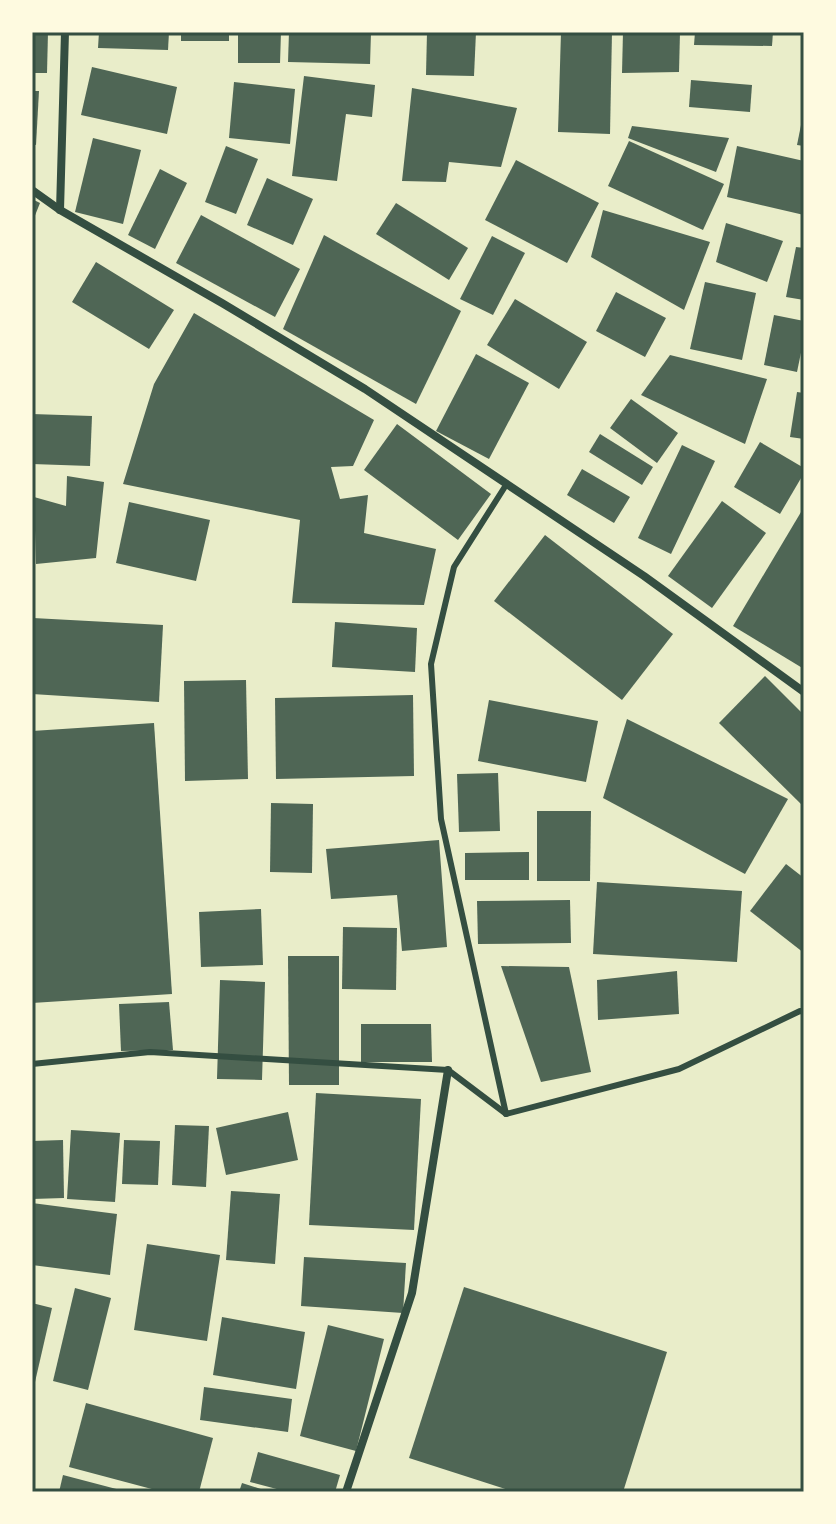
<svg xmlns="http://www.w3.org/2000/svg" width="836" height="1524" viewBox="0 0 836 1524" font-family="Rubik,sans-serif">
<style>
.building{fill:#4f6655}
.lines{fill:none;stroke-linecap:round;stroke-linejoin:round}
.service{stroke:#344e41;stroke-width:6}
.minor{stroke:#344e41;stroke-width:8}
.neatline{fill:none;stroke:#344e41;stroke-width:3}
</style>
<rect width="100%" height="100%" fill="#e9edc9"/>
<g class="building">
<path d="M32,32H48L47,73H32Z"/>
<path d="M99,32H169L168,50L98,48Z"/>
<rect x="181" y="32" width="48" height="9"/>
<path d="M238,32H281L280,63H238Z"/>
<path d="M289,32H371L370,64L288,62Z"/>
<path d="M427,32H476L474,76L426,75Z"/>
<path d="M561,32H612L610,134L558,132Z"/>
<path d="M623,32H680L679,72L622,73Z"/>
<path d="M695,32H773L772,46L694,45Z"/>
<path d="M92,67L177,87L167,134L81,115Z"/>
<path d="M304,76L375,85L372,117L346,114L337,181L292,176Z"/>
<path d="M691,80L752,85L750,112L689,107Z"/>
<path d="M234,82L295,89L290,144L229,138Z"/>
<path d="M412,88L517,108L501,167L449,162L446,182L402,181Z"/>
<path d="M32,91H39L36,145L32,144Z"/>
<path d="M803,115L804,116V146L797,145Z"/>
<path d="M632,126L729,138L716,172L628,138Z"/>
<path d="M93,138L141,150L123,224L75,212Z"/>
<path d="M629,141L724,184L703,230L608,186Z"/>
<path d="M226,146L258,159L236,214L205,202Z"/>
<path d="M737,146L804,161V215L727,197Z"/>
<path d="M516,160L599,203L567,263L485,220Z"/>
<path d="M160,169L187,183L155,249L128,235Z"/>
<path d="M267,178L313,199L293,245L247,225Z"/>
<path d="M32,199L40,203L32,223Z"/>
<path d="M396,203L468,248L449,280L376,234Z"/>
<path d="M603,210L710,242L684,310L591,257Z"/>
<path d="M201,215L300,269L275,317L176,263Z"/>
<path d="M726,223L783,241L767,282L716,262Z"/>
<path d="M324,235L461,311L416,404L283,329Z"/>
<path d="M492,236L525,253L493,315L460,299Z"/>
<path d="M796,247L804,248V300L786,297Z"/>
<path d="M96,262L174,310L149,349L72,302Z"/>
<path d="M705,282L756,293L742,360L690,349Z"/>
<path d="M616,292L666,318L645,357L596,331Z"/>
<path d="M515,299L587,342L559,389L487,345Z"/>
<path d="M194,313L374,420L353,466L331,467L340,499L368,495L364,533L436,549L424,605L292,603L300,520L123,484L154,384Z"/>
<path d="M774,315L804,321V338L797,372L764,365Z"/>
<path d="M476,354L529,383L489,459L436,431Z"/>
<path d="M670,355L767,379L745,444L641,395Z"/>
<path d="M797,392L804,393V439L790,437Z"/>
<path d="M631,399L678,433L657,463L610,428Z"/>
<path d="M32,414L92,416L90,466L32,464Z"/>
<path d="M397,424L491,494L458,540L364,470Z"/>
<path d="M600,434L653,467L642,485L589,452Z"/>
<path d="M760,442L804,468V473L780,514L734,487Z"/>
<path d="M682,445L715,461L671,554L638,538Z"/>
<path d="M582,469L630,497L614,523L567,495Z"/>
<path d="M67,476L104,482L96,558L36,564L34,497L66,506Z"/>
<path d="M722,501L766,533L712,608L668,576Z"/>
<path d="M129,502L210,520L196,581L116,563Z"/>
<path d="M804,507V669L733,626Z"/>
<path d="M545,535L673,634L622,700L494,601Z"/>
<path d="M33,618L163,625L159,702L32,694Z"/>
<path d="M335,622L417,628L415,672L332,667Z"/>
<path d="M765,676L804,715V807L719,723Z"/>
<path d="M246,680L248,779L185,781L184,681Z"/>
<path d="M413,695L414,776L276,779L275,698Z"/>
<path d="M489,700L598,721L586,782L478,761Z"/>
<path d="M627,719L788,799L745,874L603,798Z"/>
<path d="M154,723L172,994L32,1003V731Z"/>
<path d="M498,773L500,831L459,832L457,774Z"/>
<path d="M271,803L313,804L312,873L270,872Z"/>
<path d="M537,811H591L590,881H537Z"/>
<path d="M439,840L447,947L402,951L397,895L331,899L326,849Z"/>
<path d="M529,852V880H465V853Z"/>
<path d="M786,864L804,878V953L750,911Z"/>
<path d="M597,882L742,891L737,962L593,954Z"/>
<path d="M570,900L571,943L478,944L477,901Z"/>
<path d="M261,909L263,965L201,967L199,912Z"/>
<path d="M343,927L397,928L396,990L342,989Z"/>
<path d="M288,956H339V1085H289Z"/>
<path d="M501,966L569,967L591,1072L541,1082Z"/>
<path d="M677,971L679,1014L598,1020L597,980Z"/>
<path d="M220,980L265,982L262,1080L217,1079Z"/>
<path d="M169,1002L173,1050L121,1051L119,1004Z"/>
<path d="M361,1024H431L432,1062H361Z"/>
<path d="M316,1093L421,1099L414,1230L309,1225Z"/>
<path d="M288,1112L298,1160L226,1175L216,1128Z"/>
<path d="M175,1125L209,1126L206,1187L172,1185Z"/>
<path d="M71,1130L120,1133L115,1202L67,1199Z"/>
<path d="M63,1140L64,1198L32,1199V1141Z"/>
<path d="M124,1140L160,1141L158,1185L122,1184Z"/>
<path d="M231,1191L280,1194L275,1264L226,1260Z"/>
<path d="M32,1203L117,1214L110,1275L32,1265Z"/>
<path d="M147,1244L220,1255L207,1341L134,1330Z"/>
<path d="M304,1257L406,1263L403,1313L301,1306Z"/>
<path d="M464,1287L667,1352L623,1492H515L409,1458Z"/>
<path d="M75,1288L111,1298L88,1390L53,1381Z"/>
<path d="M32,1303L52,1308L35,1382H32Z"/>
<path d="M222,1317L305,1332L296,1389L213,1375Z"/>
<path d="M328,1325L384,1339L356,1451L300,1436Z"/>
<path d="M204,1387L292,1399L288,1432L200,1420Z"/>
<path d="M86,1403L213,1438L199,1492H163L69,1467Z"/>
<path d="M258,1452L340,1475L335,1492H288L250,1482Z"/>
<path d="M63,1475L124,1491L123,1492H59Z"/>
<path d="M242,1483L267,1491L266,1492H239Z"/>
</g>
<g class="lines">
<g class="service">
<path d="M506,485L454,567L431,664L441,819L506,1114"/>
<path d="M32,1064L150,1052L448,1070L505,1113"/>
<path d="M506,1114L679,1069L800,1011L804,1012"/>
</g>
<g class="minor">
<path d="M32,190L60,210L222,303L365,389L644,576L804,692"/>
<path d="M60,210L65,32"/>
<path d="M346,1492L412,1293L448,1070"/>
</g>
</g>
<rect width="836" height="1524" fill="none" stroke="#fefae0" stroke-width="68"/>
<rect x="34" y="34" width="768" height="1456" class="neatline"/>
</svg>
